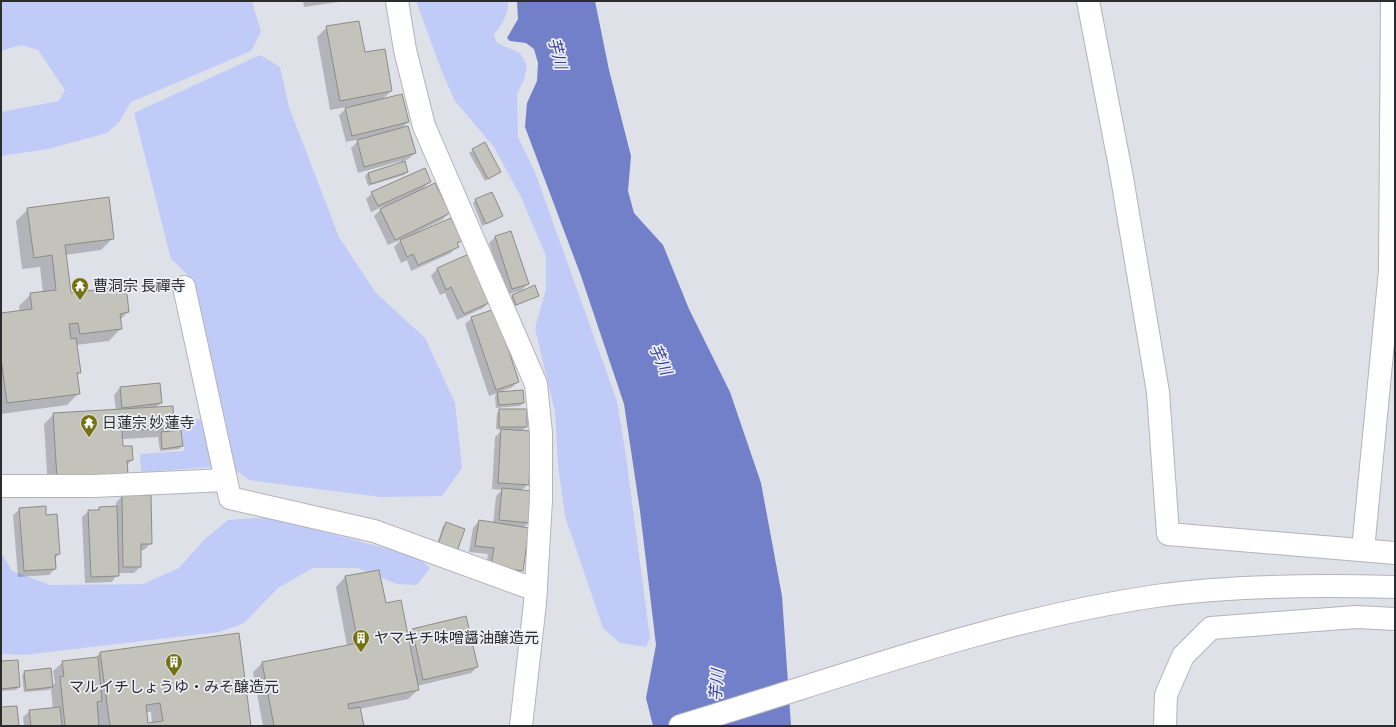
<svg xmlns="http://www.w3.org/2000/svg" width="1396" height="727" viewBox="0 0 1396 727" font-family="'Sofia Sans Condensed','Noto Sans JP',sans-serif">
<style>
.green{fill:#c0cbf8}
.water{fill:#7280ca}
.shadow{fill:#0003;fill-rule:evenodd}
.building{fill:#c3c3bb;stroke:#8c8c85;fill-rule:evenodd}
.lines{fill:none;stroke-linecap:round;stroke-linejoin:round}
.minor-casing{stroke:#b2b4bb;stroke-width:24}
.minor{stroke:#fff;stroke-width:22}
.labels{text-anchor:middle;stroke-width:3.5;stroke-linejoin:round;paint-order:stroke}
.poi-label{font-size:15px;fill:#2b2c2e;stroke:#edeff6;text-anchor:start}
.water-label{font-size:16px;font-style:italic;fill:#39429a;stroke:#edeff6}
</style>
<rect width="100%" height="100%" fill="#dfe1e9"/>
<g class="green">
<path d="M1,1H252L261,32L251,51L131,102L120,121L107,133L48,149L1,156V112L59,101L65,90L38,50L21,45L1,51Z"/>
<path d="M416,1H508C508,15 503,24 494,34L497,43L520,53L527,66L524,80L517,94L518,137L535,172L617,401L626,456L650,638L646,647L620,643L603,628L565,516L558,465L555,412L535,328L546,289V256L521,197L494,147L455,101L442,72Z"/>
<path d="M260,55L280,67L289,107L339,237L376,293L425,338L455,403L462,468L442,496L380,497L249,480L230,466L187,274L171,259L134,113Z"/>
<path d="M200,419L210,443L212,467L141,472L140,454L184,451L181,421Z"/>
<path d="M271,517L420,558L430,568L417,585L397,584L358,568H313L278,588L243,624L219,632L24,655L1,654V552L12,571L50,585L143,584L179,568L204,540L228,520Z"/>
</g>
<path class="water" d="M517,1H595L609,70L631,156L628,191L634,213L663,245L689,309L730,392L761,483L782,596L791,726H653L646,698L656,645L640,511L624,404L581,276L525,127L527,103L537,81L538,63L534,49L526,43L510,41L507,38L518,19Z"/>
<g class="shadow">
<path d="M303,1H345L304,7Z"/>
<path d="M327,27L364,53L391,91L382,100L408,122L400,130L415,153L408,159L404,161L407,172L404,175L368,186L365,176L368,173L402,163L401,161L358,173L351,148L360,139L346,142L339,115L346,109L353,107L352,106L330,110L317,37Z"/>
<path d="M484,143L500,171L485,181L469,153Z"/>
<path d="M430,181L422,190L449,213L442,220L419,231V233L460,241L451,253L411,271L407,260L401,263L394,247L402,239L388,245L374,216L384,206L371,212L366,199L372,193Z"/>
<path d="M476,200L502,216L482,226L473,203Z"/>
<path d="M28,209L113,238L101,250L65,255L70,294L128,312L120,320L121,328L109,341L76,345L80,372L76,376L79,393L67,405L1,414V314L20,312L19,306L31,294L43,293L40,267L22,269L16,221Z"/>
<path d="M511,232L528,284L522,290L506,295L489,243L495,237Z"/>
<path d="M468,255L489,302L483,308L457,320L445,293L440,295L431,276L437,269Z"/>
<path d="M512,296H537L513,307L509,299Z"/>
<path d="M472,318L518,382L511,388L499,392L523,403L520,406L496,408L495,396L498,393L489,396L465,324Z"/>
<path d="M120,388L161,403L155,408L173,427L168,432L182,446L179,449L160,451L158,437L122,439V447L132,460L127,465L48,488L44,424L54,414L116,411L114,395Z"/>
<path d="M500,410L526,427L522,431L528,484L521,491L529,522L523,528L522,570L515,576L485,572L488,554L469,552L473,528L479,521L493,524L496,496L502,490L492,489L495,437L502,430L496,429L497,413Z"/>
<path d="M122,496L151,543L144,550H140V567L134,573H118L112,582L85,583L82,517L89,511H96L99,508L116,507V503Z"/>
<path d="M20,509L45,516L59,554L54,559L55,569L49,575L18,577L13,515Z"/>
<path d="M446,523L455,553L435,550L443,526Z"/>
<path d="M379,571L385,604L407,635L412,630L466,617L477,667L471,673L417,686L418,690L408,699L359,709L363,726H263L253,672L262,663L347,646L336,587L345,577Z"/>
<path d="M101,652L250,726H24L23,717L30,711L53,709L51,688L49,690L24,692L22,675L25,672L52,686L55,683L53,671L63,662L95,658ZM146,712H151L152,724L148,725Z"/>
<path d="M1,662L19,687L16,690L1,691Z"/>
</g>
<g class="building">
<path d="M359,21L365,52L385,49L392,91L340,101L326,26Z"/>
<path d="M402,94L409,122L352,136L345,108Z"/>
<path d="M408,126L416,153L364,167L357,140Z"/>
<path d="M485,142L501,172L488,179L472,149Z"/>
<path d="M405,161L408,172L371,184L368,173Z"/>
<path d="M425,168L431,182L378,206L371,192Z"/>
<path d="M435,183L450,213L395,240L380,209Z"/>
<path d="M492,192L503,216L486,224L475,199Z"/>
<path d="M109,197L114,239L65,245L71,293L126,286L129,312L120,314L122,329L80,334L78,323L69,324L71,339L76,338L81,373H77L80,394L7,403L1,359V313L32,309L30,293L56,290L52,255L34,258L27,208Z"/>
<path d="M451,218L462,241L457,243L459,247L418,265L413,254L407,257L400,240Z"/>
<path d="M511,231L529,284L512,289L495,236Z"/>
<path d="M469,254L491,302L464,314L451,287L446,290L437,268Z"/>
<path d="M535,285L539,296L516,305L512,295Z"/>
<path d="M495,309L519,382L496,390L471,317Z"/>
<path d="M160,383L162,403L122,408L120,387Z"/>
<path d="M523,390L524,403L499,405L497,392Z"/>
<path d="M173,406L174,428L122,431L123,446H132L133,460L127,461L128,474L57,479L53,413Z"/>
<rect x="499" y="409" width="28" height="18"/>
<path d="M501,429L531,431L529,485L498,483Z"/>
<path d="M181,430L183,446L162,449L161,432Z"/>
<path d="M502,488L533,491L530,523L499,520Z"/>
<path d="M122,495H151L152,544H141V567H123Z"/>
<path d="M46,506V515L57,514L60,554L55,555L56,569L24,571L19,508Z"/>
<path d="M117,506L119,576L91,577L88,510H99V507Z"/>
<path d="M479,520L529,528L523,571L491,566L494,548L475,546Z"/>
<path d="M446,522L465,529L456,554L437,547Z"/>
<path d="M379,570L386,603L401,600L419,690L348,704L349,709L360,707L364,726H274L262,662L358,643L345,576Z"/>
<path d="M466,616L478,667L423,680L412,629Z"/>
<path d="M239,633L251,726H110L100,652ZM160,703L163,721L148,723L146,705Z"/>
<path d="M98,657L102,701L97,702L99,726H65L60,677L64,676L62,661Z"/>
<path d="M18,660L20,687L1,689V661Z"/>
<path d="M51,668L53,687L26,690L24,671Z"/>
<path d="M17,706L19,726H1V707Z"/>
<path d="M60,707L62,726H31L29,710Z"/>
</g>
<g class="lines">
<defs>
<g id="minor">
<path d="M397,1L405,50L424,126L536,384L541,433V500L535,603L521,726"/>
<path d="M1088,1L1121,172L1158,392L1168,534L1395,553"/>
<path d="M184,287L230,498L374,531L536,590"/>
<path d="M1,486H94L226,480"/>
<path d="M1363,550L1390,270L1392,1"/>
<path d="M680,726C837,679 992,620 1156,596C1232,585 1318,585 1395,587"/>
<path d="M1165,726L1166,695L1183,656L1211,628L1356,617L1395,619"/>
</g>
</defs>
<use href="#minor" class="minor-casing"/>
<use href="#minor" class="minor"/>
</g>
<defs>
<symbol id="temple-pin" viewBox="-11 -11 22 30"><path d="M0 17L-7.5 6A9.5 9.5 0 1 1 7.5 6Z" fill="#757114" stroke="#edeff6"/><path d="M0-6L5-2H3V0L6.5 2.5H4V6H1.5V3h-3V6H-4V2.5H-6.5L-3 0V-2H-5Z" fill="#fff"/></symbol>
<symbol id="building-pin" viewBox="-11 -11 22 30"><path d="M0 17L-7.5 6A9.5 9.5 0 1 1 7.5 6Z" fill="#757114" stroke="#edeff6"/><path d="M-4-6H4V6H1V3H-1V6H-4ZM-2.5-4.3h1.7v1.8h-1.7ZM.8-4.3h1.7v1.8H.8ZM-2.5-1h1.7V.8h-1.7ZM.8-1h1.7V.8H.8Z" fill="#fff"/></symbol>
</defs>
<g fill-rule="evenodd">
<use href="#temple-pin" x="70" y="276" width="20" height="27"/>
<use href="#temple-pin" x="79" y="413" width="20" height="27"/>
<use href="#building-pin" x="351" y="628" width="20" height="27"/>
<use href="#building-pin" x="164" y="652" width="20" height="27"/>
</g>
<g class="labels">
<g class="poi-label">
<text x="93" y="291">曹洞宗 長禪寺</text>
<text x="102" y="428">日蓮宗 妙蓮寺</text>
<text x="374" y="643">ヤマキチ味噌醤油醸造元</text>
<text x="174" y="692" text-anchor="middle">マルイチしょうゆ・みそ醸造元</text>
</g>
<g class="water-label">
<text transform="translate(558 53) rotate(76)" y="6">芋川</text>
<text transform="translate(661 359) rotate(66)" y="6">芋川</text>
<text transform="translate(716 685) rotate(-86)" y="6">芋川</text>
</g>
</g>
<rect width="1396" height="727" fill="none" stroke="#2b2c2e" stroke-width="4"/>
</svg>
